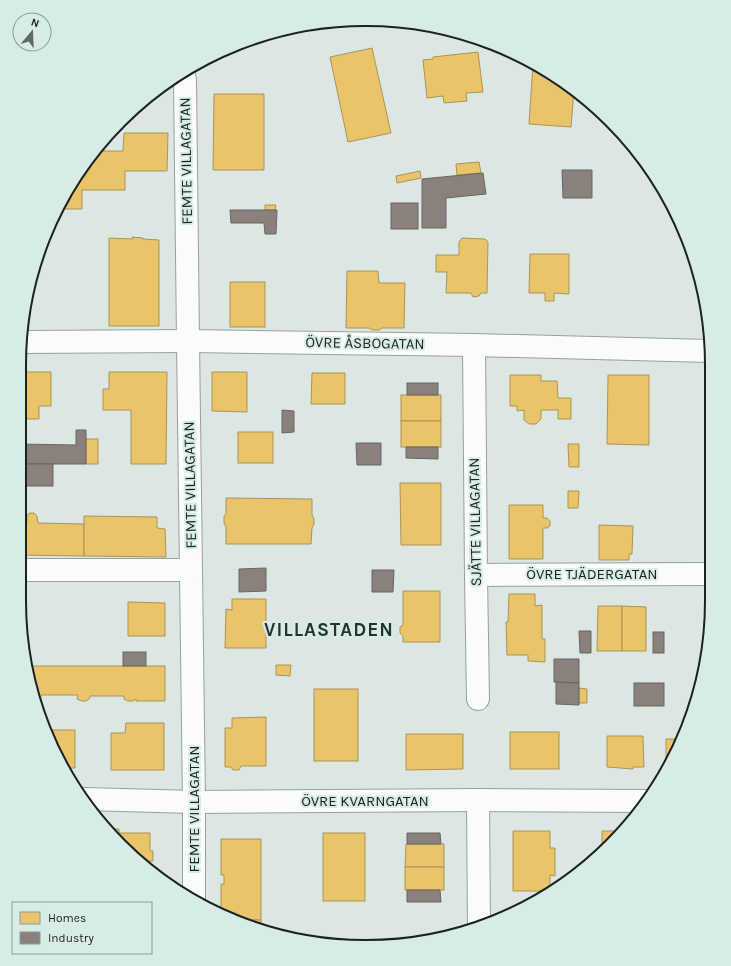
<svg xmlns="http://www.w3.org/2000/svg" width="731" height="966" viewBox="0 0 731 966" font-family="Karla,sans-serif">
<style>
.homes{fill:#e9c46a;stroke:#ab9454}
.industry{fill:#8a817c;stroke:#696561}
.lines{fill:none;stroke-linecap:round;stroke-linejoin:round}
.street-casing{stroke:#98a09e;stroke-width:24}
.street{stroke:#fafbfb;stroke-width:22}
.labels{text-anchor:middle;stroke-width:4;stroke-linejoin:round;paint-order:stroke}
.street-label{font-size:15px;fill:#1b2321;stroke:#d7ece7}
.district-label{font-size:19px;font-weight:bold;letter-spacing:1px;fill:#223430;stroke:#d7ece7}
.rim{fill:none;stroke:#1b2321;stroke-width:2}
</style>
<rect width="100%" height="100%" fill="#dce7e4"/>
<g class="homes">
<path d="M372,48L391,133L348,142L330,57Z"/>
<path d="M478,52L483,92L466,93L467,101L444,103L443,96L427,98L423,60L433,59V57Z"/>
<path d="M533,64L558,77L574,90L571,127L529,124Z"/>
<path d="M214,94H264V170H213Z"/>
<path d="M124,133H168L167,171H125V190H82V209H57L90,155L94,151H123Z"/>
<path d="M479,162L481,173L457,175L456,164Z"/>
<path d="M420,171L421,178L397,183L396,176Z"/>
<path d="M265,205H276L275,210H265Z"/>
<path d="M132,237L143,238V239L159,240V326H109V238L133,239Z"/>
<path d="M462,238L485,239L488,242L487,293H481L479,296L473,297L471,293H446L447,272H436V255H459V242Z"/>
<path d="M530,254H569V294L554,293V301H545V293H529Z"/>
<path d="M347,271H378L379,283H405L404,328H382L379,330H372L369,328H346Z"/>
<rect x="230" y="282" width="35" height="45"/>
<path d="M20,372H51V406H39V419H20Z"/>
<path d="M109,372H167L166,464H131V410H103V389H109Z"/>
<path d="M212,372H247V412L212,411Z"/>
<path d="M312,373H345V404H311Z"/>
<path d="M510,375H541V381H557L558,398H571V419H558V410H541V419L536,424H529L524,420V410L517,411V406H510Z"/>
<path d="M608,375H649V445L607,444Z"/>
<rect x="401" y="395" width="40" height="26"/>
<rect x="401" y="421" width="40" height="26"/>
<rect x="238" y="432" width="35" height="31"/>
<rect x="86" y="439" width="12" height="25"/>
<path d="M568,444H579V467H569Z"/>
<path d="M400,483H441V545H401Z"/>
<path d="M568,491H579L578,508H568Z"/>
<path d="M226,498L312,499V515L314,519V524L312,528L311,544H226V527L224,523V516L226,514Z"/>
<path d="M509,505H543V518H547L550,521V526L547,528H543V559H509Z"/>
<path d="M30,513H34L37,516L38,523L84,524V556L19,555V523H27V515Z"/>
<path d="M84,516L157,517V528L165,529L166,557L84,556Z"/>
<path d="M599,525L633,526L632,554H629V560H599Z"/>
<path d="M403,591H440V642H403V636L400,633V627L403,625Z"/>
<path d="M509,594H535V606L542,605V639H545V662L528,661V655H507L506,622H508Z"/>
<path d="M232,599H266V648H225L226,609L232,610Z"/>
<path d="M128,602L165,603V636H128Z"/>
<path d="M598,606H622V651H597Z"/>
<path d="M622,606L646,607V651H622Z"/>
<path d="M276,665H291L290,676L276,675Z"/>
<path d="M28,666H165V701H136V699L133,701H128L124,699V696H90V698L86,701H82L77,699L78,695H41V698L35,701L31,690Z"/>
<path d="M579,688L587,689V703H579Z"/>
<rect x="314" y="689" width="44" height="72"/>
<path d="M266,717V766H241L239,770H233L231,767H225V728H232V718Z"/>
<path d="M126,723H164V770H111V733H125Z"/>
<path d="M47,730H75V768H63Z"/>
<rect x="510" y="732" width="49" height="37"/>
<path d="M406,734H463V769L406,770Z"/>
<path d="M607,736H643L644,767H633V769L607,767Z"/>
<path d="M666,739H681L671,761H666Z"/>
<path d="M108,829H119V833H150V851H153V861H150V867L121,846Z"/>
<path d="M513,831H550V848H555V876L550,875V891H513Z"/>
<path d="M602,831H624L602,850Z"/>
<rect x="323" y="833" width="42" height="68"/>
<path d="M221,839H261V920H237L221,914V884H224V875H221Z"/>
<path d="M406,844H444V867H405Z"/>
<rect x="405" y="867" width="39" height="23"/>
<path d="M237,920H261V928Z"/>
</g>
<g class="industry">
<path d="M562,170H592V198H563Z"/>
<path d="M483,173L486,194L446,198V228H422V179Z"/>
<rect x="391" y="203" width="27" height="26"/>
<path d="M230,210H277L276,234H265L264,223H231Z"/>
<rect x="407" y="383" width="31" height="12"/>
<path d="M282,410L294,411V432L282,433Z"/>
<path d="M76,430H86V464H19V444L76,445Z"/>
<path d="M356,443H381V465H357Z"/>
<path d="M406,447H438V459L406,458Z"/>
<rect x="19" y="464" width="34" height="22"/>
<path d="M266,568V591L239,592V569Z"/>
<path d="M372,570H394L393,592H372Z"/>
<path d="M579,631H591V653H580Z"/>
<rect x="653" y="632" width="11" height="21"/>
<rect x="123" y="652" width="23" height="14"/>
<path d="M554,659H579V683L554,682Z"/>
<path d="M556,682L579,683V705L556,704Z"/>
<rect x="634" y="683" width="30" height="23"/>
<path d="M407,833H440L441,844H407Z"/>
<path d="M407,890H440L441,902H407Z"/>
<path d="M369,942H383V946L369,945Z"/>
</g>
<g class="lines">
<defs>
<g id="street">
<path d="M183,72L185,80L188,341L194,802V898"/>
<path d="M20,342L188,341L474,345L709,351"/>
<path d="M474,345L476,575L478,699"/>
<path d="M19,570H191"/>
<path d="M476,575L709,574"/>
<path d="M85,799L194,802L478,800L646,801"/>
<path d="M478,800L479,928"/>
</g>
</defs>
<use href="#street" class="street-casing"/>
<use href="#street" class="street"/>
</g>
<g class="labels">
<g class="street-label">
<text transform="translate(186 161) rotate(-91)" y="5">FEMTE VILLAGATAN</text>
<text transform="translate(365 343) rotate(1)" y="5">ÖVRE ÅSBOGATAN</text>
<text transform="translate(190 485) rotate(-91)" y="5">FEMTE VILLAGATAN</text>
<text transform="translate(475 522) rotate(-91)" y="5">SJÄTTE VILLAGATAN</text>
<text x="592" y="579">ÖVRE TJÄDERGATAN</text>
<text x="365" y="806">ÖVRE KVARNGATAN</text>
<text transform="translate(194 809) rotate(-90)" y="5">FEMTE VILLAGATAN</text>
</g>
<g class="district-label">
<text x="329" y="636">VILLASTADEN</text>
</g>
</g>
<path d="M0 0H731V966H0ZM365 26H366A339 339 0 0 1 705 365V601A339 339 0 0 1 366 940H365A339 339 0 0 1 26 601V365A339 339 0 0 1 365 26Z" fill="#d7ece7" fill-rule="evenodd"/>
<path class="rim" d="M365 26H366A339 339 0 0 1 705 365V601A339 339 0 0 1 366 940H365A339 339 0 0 1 26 601V365A339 339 0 0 1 365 26Z"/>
<rect x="12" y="902" width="140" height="52" fill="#d7ece7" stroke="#8c9c98"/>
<rect x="20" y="912" width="20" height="12" fill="#e9c46a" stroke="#8c9c98"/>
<text x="48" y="922" font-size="12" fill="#1b2321">Homes</text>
<rect x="20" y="932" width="20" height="12" fill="#8a817c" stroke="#8c9c98"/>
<text x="48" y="942" font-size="12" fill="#1b2321">Industry</text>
<g transform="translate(32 32) rotate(19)"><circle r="19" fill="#d7ece7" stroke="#8c9c98"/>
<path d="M0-3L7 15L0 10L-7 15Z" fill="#5f6865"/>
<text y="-6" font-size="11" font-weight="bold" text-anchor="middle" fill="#1b2321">N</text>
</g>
</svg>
